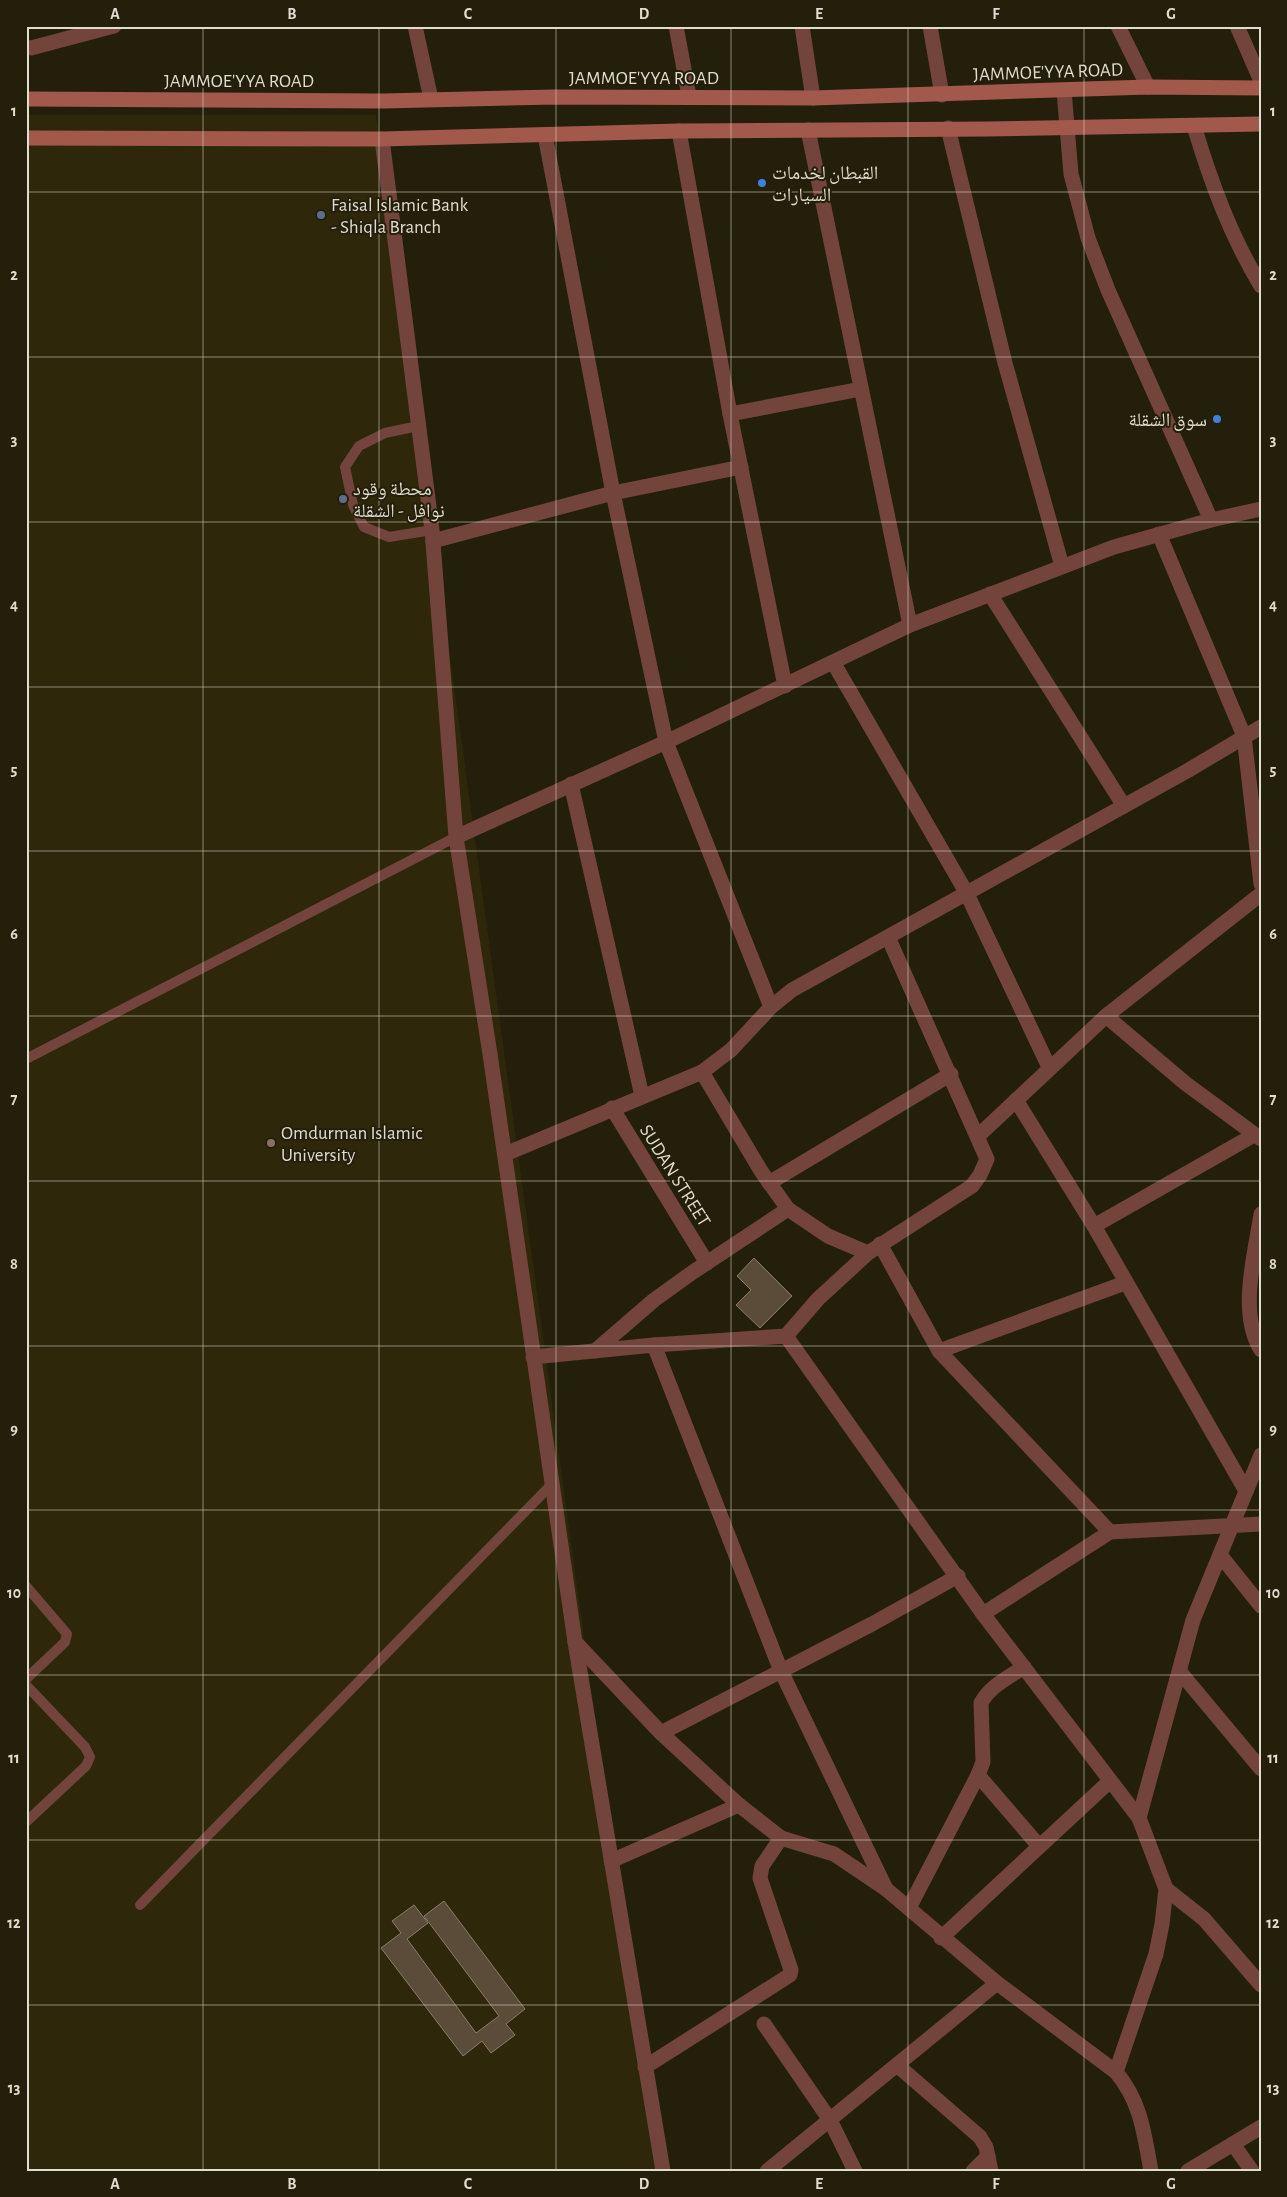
<svg xmlns="http://www.w3.org/2000/svg" width="1287" height="2197" viewBox="0 0 1287 2197" font-family="'Alegreya Sans','Noto Naskh Arabic',sans-serif">
<style>
.built{fill:#2e270a}
.building{fill:#5a4c39;stroke:#8b7d68}
.lines{fill:none;stroke-linecap:round;stroke-linejoin:round}
.lane{stroke:#73443c;stroke-width:10}
.street{stroke:#73443c;stroke-width:15}
.secondary{stroke:#a2584b;stroke-width:15}
.grid{fill:none;stroke:#dfdcd0;stroke-width:1;stroke-opacity:0.55}
.shop-dot{fill:#3f7fe0;stroke:#241f0a;stroke-width:2}
.service-dot{fill:#5c6f8a;stroke:#241f0a;stroke-width:2}
.education-dot{fill:#8d6e63;stroke:#241f0a;stroke-width:2}
.labels{text-anchor:middle;stroke-width:4;stroke-linejoin:round;paint-order:stroke}
.street-label{font-size:19px;fill:#dfdcd0;stroke:#241f0a}
.poi-label{font-size:19px;fill:#dfdcd0;stroke:#241f0a;text-anchor:start}
.neatline{fill:none;stroke:#dfdcd0;stroke-width:2}
.grid-label{font-size:16px;text-anchor:middle;font-weight:bold;fill:#dfdcd0}
</style>
<rect width="100%" height="100%" fill="#241f0a"/>
<path class="built" d="M26,115H376L657,2171H26Z"/>
<g class="building">
<path d="M754,1258L792,1296L760,1328L736,1305L751,1290L737,1276Z"/>
<path d="M444,1901L525,2009L506,2024L515,2035L491,2053L482,2041L463,2056L381,1948L401,1933L392,1921L414,1905L428,1923L407,1939L476,2033L499,2016L424,1916Z"/>
</g>
<g class="lines">
<g class="lane">
<path d="M418,426L385,433L359,446L345,467L353,505L364,527L389,537L432,530"/>
<path d="M26,1059L456,837"/>
<path d="M26,1586L67,1634L65,1642L26,1679"/>
<path d="M26,1685L85,1747L90,1757L86,1766L26,1822"/>
<path d="M140,1905L552,1484"/>
</g>
<g class="street">
<path d="M415,26L431,99"/>
<path d="M676,26L689,96"/>
<path d="M802,26L813,98"/>
<path d="M930,26L942,95"/>
<path d="M1118,26L1148,87"/>
<path d="M1237,26L1261,81"/>
<path d="M26,47L31,48L114,26"/>
<path d="M1064,91L1071,174L1088,238L1108,290L1211,520"/>
<path d="M1194,126C1211,182 1230,235 1261,286"/>
<path d="M948,128L1005,363L1062,566"/>
<path d="M808,130L910,625"/>
<path d="M679,131L730,414L785,686"/>
<path d="M545,135L613,493L666,742L771,1007"/>
<path d="M382,139L432,530L456,837L490,1054L575,1642L663,2171"/>
<path d="M730,414L861,389"/>
<path d="M1159,534L1244,736L1261,884"/>
<path d="M433,541L613,493L741,467"/>
<path d="M990,594L1124,806"/>
<path d="M833,662L966,892L1049,1067"/>
<path d="M571,784L642,1096"/>
<path d="M456,837L666,742L910,625L1114,547L1211,520L1261,509"/>
<path d="M1106,1016L1185,1083L1261,1139"/>
<path d="M702,1072L761,1171L788,1209L828,1236L868,1253"/>
<path d="M1016,1100L1094,1226L1246,1491"/>
<path d="M612,1108L707,1263"/>
<path d="M978,1136L1106,1016L1261,894"/>
<path d="M505,1154L702,1072L731,1050L771,1007L792,990L1187,771L1261,727"/>
<path d="M769,1183L951,1074"/>
<path d="M1261,1214C1255,1254 1238,1313 1261,1350"/>
<path d="M1094,1226L1254,1135"/>
<path d="M880,1244L939,1351L1110,1532"/>
<path d="M786,1336L818,1299L868,1253L972,1186L980,1175L987,1159L888,937"/>
<path d="M654,1345L786,1336L983,1614L1139,1818L1166,1889L1162,1924L1156,1954L1116,2072C1141,2102 1144,2133 1151,2171"/>
<path d="M595,1351L654,1300L693,1272L788,1209"/>
<path d="M939,1351L1125,1283"/>
<path d="M533,1357L654,1345L781,1671L886,1889"/>
<path d="M1220,1555L1261,1606"/>
<path d="M983,1614L1110,1532L1261,1524"/>
<path d="M575,1642L661,1733L739,1805L781,1838L834,1854L886,1889L997,1983L1116,2072"/>
<path d="M1180,1672L1261,1769"/>
<path d="M661,1733L872,1624L958,1576"/>
<path d="M978,1775L1039,1846"/>
<path d="M1139,1818L1193,1620L1261,1455"/>
<path d="M611,1861L739,1805"/>
<path d="M1166,1889L1204,1919L1261,1985"/>
<path d="M909,1908L978,1775L983,1762L981,1703C990,1686 1009,1677 1024,1667"/>
<path d="M941,1938L1110,1781"/>
<path d="M764,2024L830,2120L855,2171"/>
<path d="M897,2065L980,2137L986,2147L991,2171"/>
<path d="M645,2067L790,1975L791,1970L760,1878L762,1866L781,1838"/>
<path d="M1233,2144L1252,2171"/>
<path d="M767,2171L997,1983"/>
<path d="M973,2171L988,2156"/>
<path d="M1188,2171L1261,2127"/>
</g>
<g class="secondary">
<path d="M26,99L383,101L555,97L813,98L1148,87L1261,88"/>
<path d="M26,138L382,139L679,131L987,129L1261,124"/>
</g>
</g>
<path class="grid" d="M203,26V2171M379,26V2171M556,26V2171M731,26V2171M908,26V2171M1084,26V2171M26,192H1261M26,357H1261M26,522H1261M26,687H1261M26,851H1261M26,1016H1261M26,1181H1261M26,1346H1261M26,1510H1261M26,1675H1261M26,1840H1261M26,2005H1261"/>
<g class="shop-dot">
<circle cx="762" cy="183" r="5"/>
<circle cx="1217" cy="419" r="5"/>
</g>
<g class="service-dot">
<circle cx="321" cy="215" r="5"/>
<circle cx="343" cy="499" r="5"/>
</g>
<circle class="education-dot" cx="271" cy="1143" r="5"/>
<g class="labels">
<g class="street-label">
<text transform="translate(1048 71) rotate(-2)" y="7">JAMMOE'YYA ROAD</text>
<text x="644" y="84">JAMMOE'YYA ROAD</text>
<text x="239" y="87">JAMMOE'YYA ROAD</text>
<text transform="translate(676 1175) rotate(58)" y="7">SUDAN STREET</text>
</g>
<g class="poi-label">
<text x="772" y="179">القبطان لخدمات<tspan x="772" dy="22">السيارات</tspan></text>
<text x="331" y="211">Faisal Islamic Bank<tspan x="331" dy="22">- Shiqla Branch</tspan></text>
<text x="1207" y="426" text-anchor="end">سوق الشقلة</text>
<text x="353" y="495">محطة وقود<tspan x="353" dy="22">نوافل - الشقلة</tspan></text>
<text x="281" y="1139">Omdurman Islamic<tspan x="281" dy="22">University</tspan></text>
</g>
</g>
<rect width="1287" height="2197" fill="none" stroke="#241f0a" stroke-width="55"/>
<rect x="28" y="28" width="1232" height="2142" class="neatline"/>
<g class="grid-label">
<text x="115" y="19">A</text>
<text x="292" y="19">B</text>
<text x="468" y="19">C</text>
<text x="644" y="19">D</text>
<text x="819" y="19">E</text>
<text x="996" y="19">F</text>
<text x="1171" y="19">G</text>
<text x="14" y="116">1</text>
<text x="1273" y="116">1</text>
<text x="14" y="280">2</text>
<text x="1273" y="280">2</text>
<text x="14" y="445">3</text>
<text x="1273" y="445">3</text>
<text x="14" y="610">4</text>
<text x="1273" y="610">4</text>
<text x="14" y="775">5</text>
<text x="1273" y="775">5</text>
<text x="14" y="939">6</text>
<text x="1273" y="939">6</text>
<text x="14" y="1104">7</text>
<text x="1273" y="1104">7</text>
<text x="14" y="1269">8</text>
<text x="1273" y="1269">8</text>
<text x="14" y="1434">9</text>
<text x="1273" y="1434">9</text>
<text x="14" y="1598">10</text>
<text x="1273" y="1598">10</text>
<text x="14" y="1763">11</text>
<text x="1273" y="1763">11</text>
<text x="14" y="1928">12</text>
<text x="1273" y="1928">12</text>
<text x="14" y="2093">13</text>
<text x="1273" y="2093">13</text>
<text x="115" y="2189">A</text>
<text x="292" y="2189">B</text>
<text x="468" y="2189">C</text>
<text x="644" y="2189">D</text>
<text x="819" y="2189">E</text>
<text x="996" y="2189">F</text>
<text x="1171" y="2189">G</text>
</g>
</svg>
